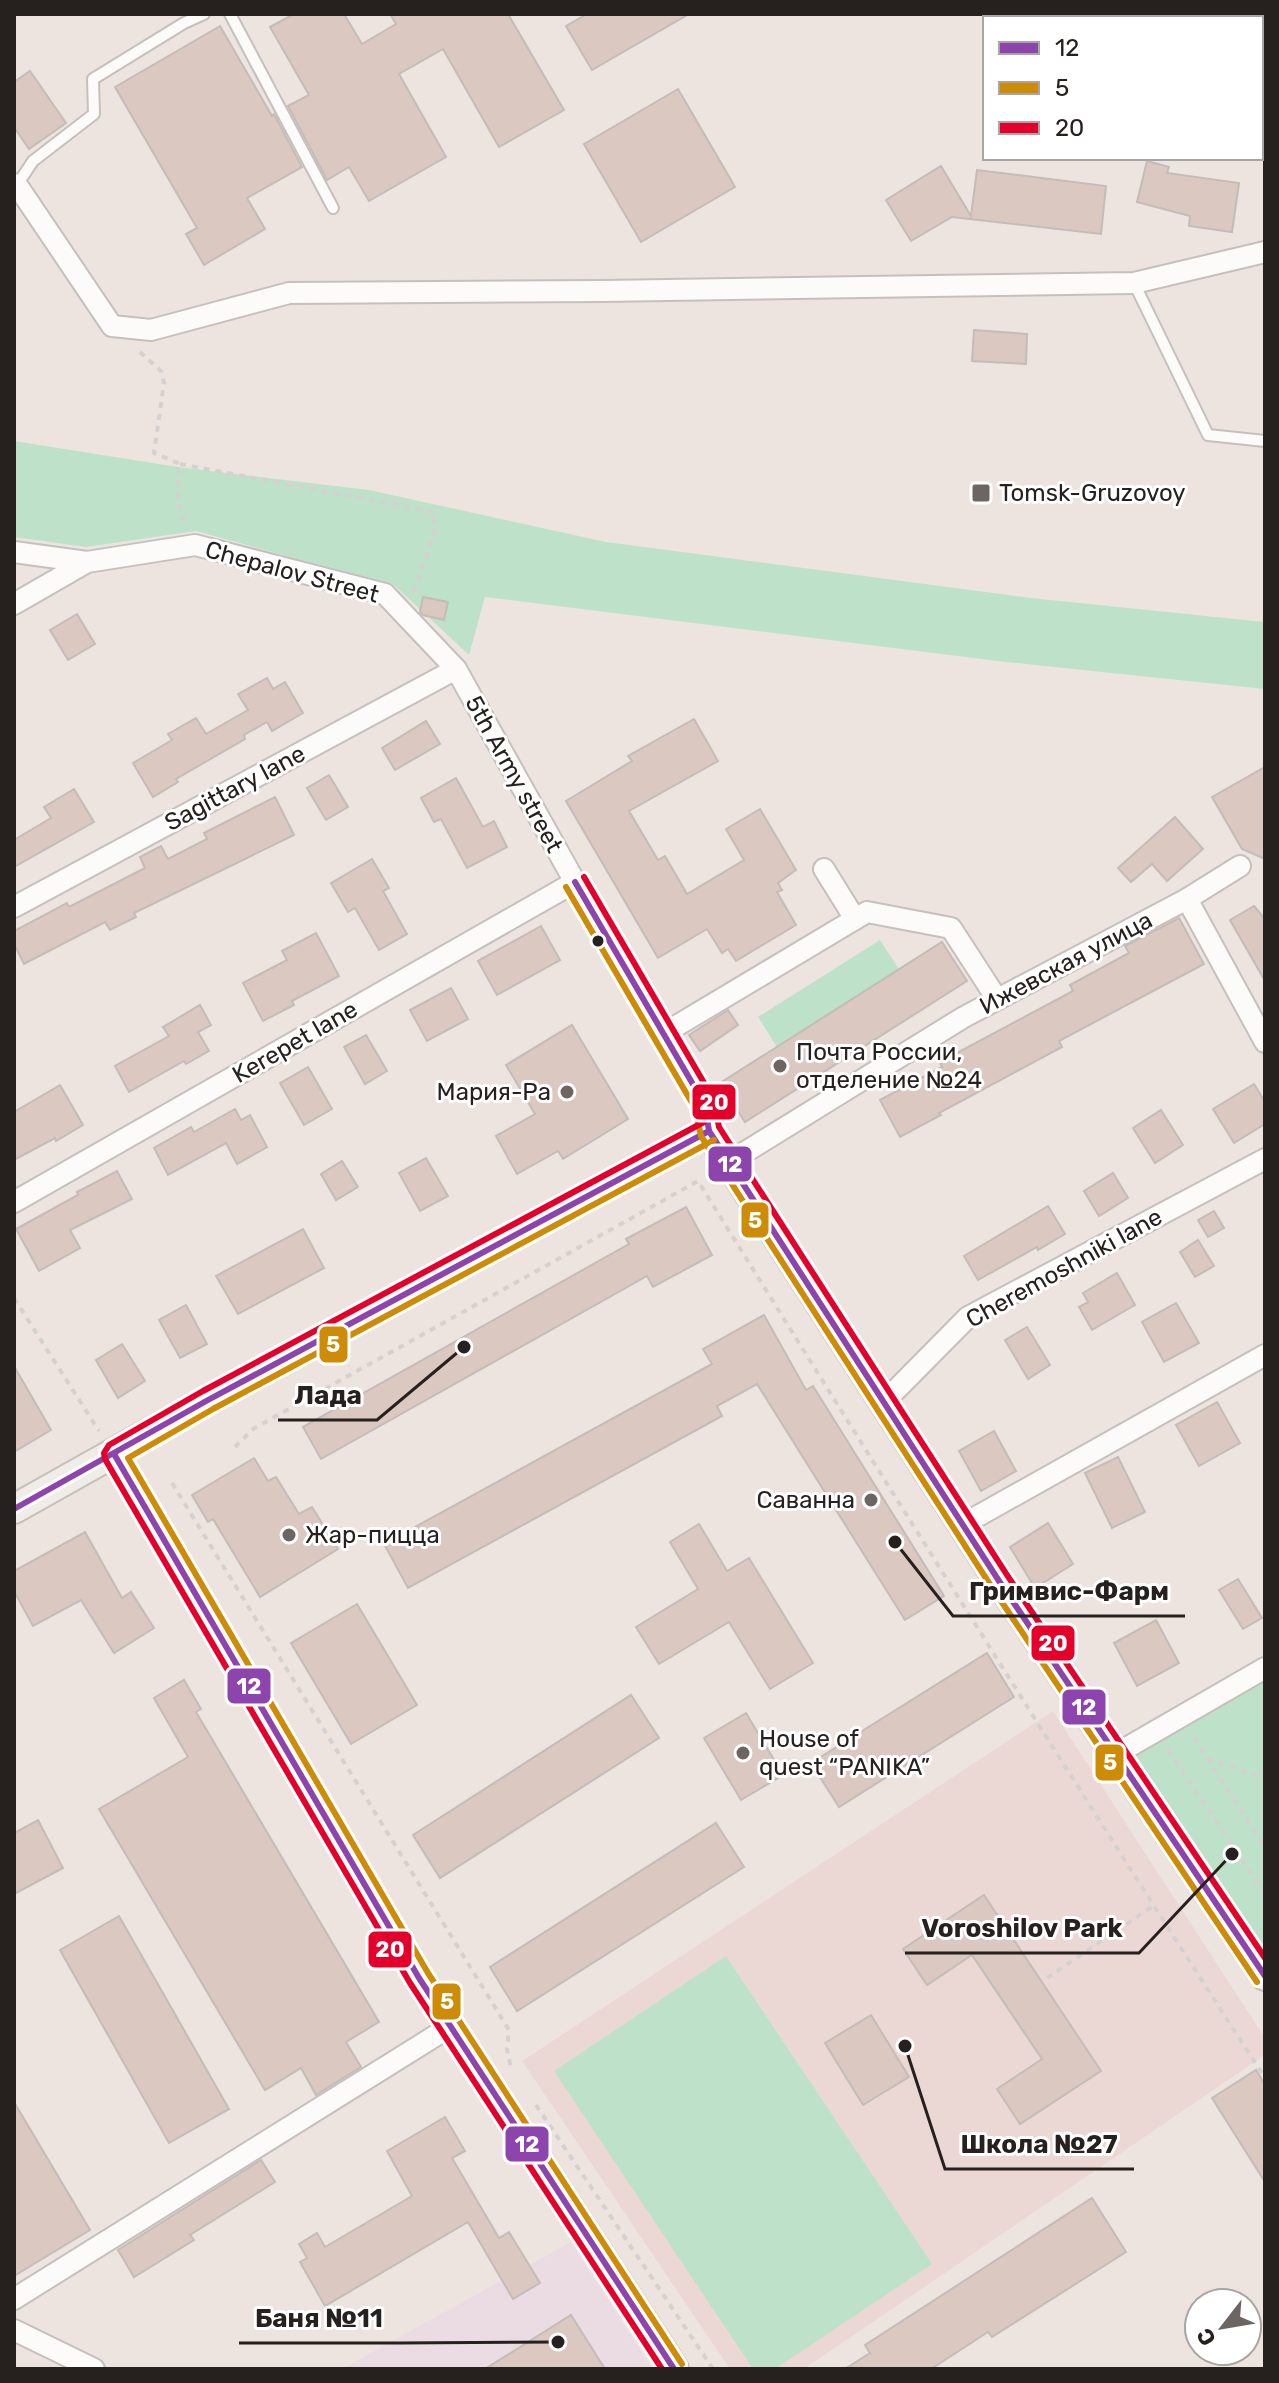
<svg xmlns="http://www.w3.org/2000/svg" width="1279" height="2383" viewBox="0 0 1279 2383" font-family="Rubik,sans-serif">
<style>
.commercial{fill:#ebdce3}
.education{fill:#ebd8d4}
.green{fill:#bee2c9}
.building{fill:#dbc8c0;stroke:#c3bcb9;stroke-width:2}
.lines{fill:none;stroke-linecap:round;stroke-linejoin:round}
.service-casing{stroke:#c6c0bd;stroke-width:14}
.minor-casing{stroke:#c6c0bd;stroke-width:24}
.secondary-casing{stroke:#c6c0bd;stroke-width:32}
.path{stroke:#d4d1d0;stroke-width:4;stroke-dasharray:6 6;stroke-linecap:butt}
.service{stroke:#fcfbfa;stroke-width:10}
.minor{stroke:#fcfbfa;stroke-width:20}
.secondary{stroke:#f0ece8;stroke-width:28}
.bus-1-casing{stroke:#fff;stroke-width:12}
.bus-2-casing{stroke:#fff;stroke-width:12}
.bus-3-casing{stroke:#fff;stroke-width:12}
.bus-1{stroke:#8e44ad;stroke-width:6}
.bus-2{stroke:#cd8b06;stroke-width:6}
.bus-3{stroke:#e4002b;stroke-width:6}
.poi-dot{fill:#6c6562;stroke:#fff;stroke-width:3}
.bus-dot{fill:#26201e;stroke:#fff;stroke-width:3}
.labels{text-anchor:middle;stroke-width:6;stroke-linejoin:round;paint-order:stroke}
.poi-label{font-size:24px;fill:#26201e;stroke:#fff;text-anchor:start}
.street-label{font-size:24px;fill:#26201e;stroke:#fff}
.leader{fill:none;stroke:#26201e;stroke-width:3}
.callout-dot{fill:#26201e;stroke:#fff;stroke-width:3}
.callout-label{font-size:26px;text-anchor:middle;font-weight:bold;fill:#26201e;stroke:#fff;stroke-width:6;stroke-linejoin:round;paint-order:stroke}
.line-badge{stroke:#fff;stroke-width:3}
.badge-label{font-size:22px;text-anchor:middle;font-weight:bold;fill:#fff}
</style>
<rect width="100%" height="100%" fill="#ede4e0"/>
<path class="commercial" d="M571,2242L652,2369H342Z"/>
<path class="education" d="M1053,1711L1265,2038V2055L804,2369H730L522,2061Z"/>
<g class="green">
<path d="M14,441L178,467L369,490L606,542L1031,598L1265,622V689L1006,662L485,597L469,655L395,586L196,531L86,547L14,537Z"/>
<path d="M880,940L899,969L777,1047L758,1017Z"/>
<path d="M1265,1680V1951L1134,1756Z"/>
<path d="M726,1956L932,2264L775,2369H753L554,2071Z"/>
</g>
<g class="building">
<path d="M294,14H344L362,44L396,24L390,14H508L564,110L499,147L443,49L399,74L446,157L369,201L349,167L327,180L288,106L309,95L270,27Z"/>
<path d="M587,14H689L592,70L566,26Z"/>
<path d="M220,26L272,116L274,114L302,167L247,198L265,229L204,265L186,234L197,228L115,87Z"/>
<path d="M30,71L66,123L29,149L14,127V82Z"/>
<path d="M678,89L735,187L641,242L584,144Z"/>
<path d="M1147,161L1169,167L1167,173L1239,183L1232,232L1189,226L1190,216L1137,202Z"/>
<path d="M941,166L971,216L977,170L1106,186L1101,234L952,217L911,241L886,200Z"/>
<path d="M974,330L1027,334L1026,364L972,361Z"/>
<path d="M423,597L448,602L444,620L423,615L420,612Z"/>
<path d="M77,614L95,644L68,660L50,630Z"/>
<path d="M267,678L273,689L285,682L303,713L272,731L267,722L244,735L245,739L176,779L178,782L153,797L133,763L172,740L168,734L196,718L206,734L248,710L238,694Z"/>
<path d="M694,719L718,761L629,811L658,860L665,856L687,894L744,860L726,829L760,809L796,870L778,883L782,890L777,892L796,925L736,961L728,949L722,953L707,929L658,958L566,801L632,761L628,756Z"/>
<path d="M426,721L440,744L395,770L382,748Z"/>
<path d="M1265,767V859L1242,849L1212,797Z"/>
<path d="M329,775L348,807L326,820L307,788Z"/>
<path d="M456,778L483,827L494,821L507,847L467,868L441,819L434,822L421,798Z"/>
<path d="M74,789L94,822L14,867V840L51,818L44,807Z"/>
<path d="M275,797L294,835L134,913L136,917L110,930L105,922L24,964L14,944V931L67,903L69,907L145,868L140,857L161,846L168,859L207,839L204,833Z"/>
<path d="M1175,817L1203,849L1167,881L1152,864L1131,882L1118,868Z"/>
<path d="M372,859L389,888L383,891L407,934L379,950L355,908L348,912L331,883Z"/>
<path d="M1254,906L1265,919V981L1230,920Z"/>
<path d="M1179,918L1204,964L1059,1041L1062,1047L939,1113L941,1115L900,1137L880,1100L942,1067L940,1062L1073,991L1070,985L1129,953L1125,946Z"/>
<path d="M541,926L560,960L497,995L478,961Z"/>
<path d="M316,933L339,976L292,1001L294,1005L263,1021L243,983L287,960L282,951Z"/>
<path d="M942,942L967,981L745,1122L720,1083Z"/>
<path d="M451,988L468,1019L427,1041L410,1010Z"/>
<path d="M200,1005L211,1025L198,1032L209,1051L186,1064L184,1061L129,1092L115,1066L169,1036L163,1027Z"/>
<path d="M728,1010L738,1025L700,1051L689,1035Z"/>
<path d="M572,1025L628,1119L563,1159L558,1151L517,1174L496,1136L535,1114L506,1065Z"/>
<path d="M366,1035L387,1071L365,1084L344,1047Z"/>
<path d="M308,1067L332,1109L304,1125L280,1083Z"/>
<path d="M1254,1084L1265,1102V1124L1234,1143L1213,1109Z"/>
<path d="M60,1085L83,1125L56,1141L55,1138L14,1160V1112Z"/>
<path d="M235,1109L241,1120L250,1115L267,1147L237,1164L226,1143L168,1175L154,1148L191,1127L194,1132Z"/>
<path d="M1161,1110L1183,1145L1155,1163L1133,1128Z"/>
<path d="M426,1158L448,1196L420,1211L399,1173Z"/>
<path d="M342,1161L358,1187L336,1200L321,1174Z"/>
<path d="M117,1171L132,1199L70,1230L80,1248L39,1271L16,1229L78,1195L77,1192Z"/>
<path d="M1113,1173L1128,1198L1099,1216L1084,1191Z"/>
<path d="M1048,1206L1065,1234L1038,1250L1037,1247L978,1280L964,1256Z"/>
<path d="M686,1207L712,1255L653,1287L647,1276L321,1459L303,1427L629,1244L626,1239Z"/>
<path d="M1214,1211L1224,1228L1208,1237L1198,1220Z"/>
<path d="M303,1229L324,1268L238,1314L216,1276Z"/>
<path d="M1198,1240L1214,1266L1195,1277L1180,1252Z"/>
<path d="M1117,1273L1135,1305L1092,1330L1079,1307L1088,1302L1083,1293Z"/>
<path d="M1176,1303L1199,1343L1164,1362L1142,1322Z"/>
<path d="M186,1305L207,1344L180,1358L159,1320Z"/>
<path d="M764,1315L806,1390L813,1386L944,1596L905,1620L757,1384L717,1406L722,1416L408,1588L384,1544L712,1364L703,1349Z"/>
<path d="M1027,1327L1050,1365L1028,1379L1005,1340Z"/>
<path d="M122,1344L145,1381L118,1398L96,1360Z"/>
<path d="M14,1366L51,1430L14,1452Z"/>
<path d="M1217,1402L1240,1443L1199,1466L1176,1425Z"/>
<path d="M994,1431L1016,1471L981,1491L959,1451Z"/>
<path d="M1118,1457L1145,1512L1112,1528L1085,1473Z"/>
<path d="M254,1458L268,1481L276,1477L299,1514L312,1507L338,1549L260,1597L213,1519L208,1522L192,1495Z"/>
<path d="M1048,1523L1073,1564L1035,1588L1010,1547Z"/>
<path d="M699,1524L727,1571L749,1558L813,1663L770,1689L729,1622L659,1664L636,1627L698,1589L670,1542Z"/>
<path d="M85,1532L122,1598L131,1592L154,1628L114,1653L81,1600L33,1626L14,1591V1571Z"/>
<path d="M1238,1579L1262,1618L1243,1629L1219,1590Z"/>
<path d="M357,1604L417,1705L351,1744L291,1643Z"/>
<path d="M1156,1620L1179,1663L1137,1686L1114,1643Z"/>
<path d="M987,1653L1014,1697L839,1807L811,1763Z"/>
<path d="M184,1680L201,1709L196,1712L379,2022L346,2042L361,2067L316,2095L301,2068L265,2090L99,1809L188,1757L154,1698Z"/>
<path d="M631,1695L659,1738L440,1878L413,1835Z"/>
<path d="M746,1713L783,1775L741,1800L704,1738Z"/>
<path d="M38,1820L63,1868L14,1894V1833Z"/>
<path d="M716,1823L744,1867L517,2011L490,1967Z"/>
<path d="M984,1895L1101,2071L1020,2124L997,2089L1042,2059L972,1955L927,1985L903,1949Z"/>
<path d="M119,1916L229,2109L169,2143L60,1950Z"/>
<path d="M871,2015L909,2077L863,2105L825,2043Z"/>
<path d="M1256,2070L1265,2085V2182L1212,2098Z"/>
<path d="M14,2102L90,2230L14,2276Z"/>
<path d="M445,2117L465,2151L452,2158L499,2238L509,2232L540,2283L513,2299L468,2222L325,2306L300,2262L307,2258L299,2244L317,2233L325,2247L412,2196L387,2151Z"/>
<path d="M261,2160L275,2182L190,2235L194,2240L134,2277L118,2250Z"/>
<path d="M1092,2198L1126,2252L992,2337L988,2332L931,2369H845L870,2353L865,2345Z"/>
<path d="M571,2315L605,2369H485Z"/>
</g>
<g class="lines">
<defs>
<g id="service">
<path d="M230,14L333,208"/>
<path d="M17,185L33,161L94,114L93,79L184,23L204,14"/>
<path d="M1134,283L1208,435L1265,441"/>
</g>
<g id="minor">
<path d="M14,184L17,185L112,326L151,330L289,293L603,291L1134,283L1265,252"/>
<path d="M14,552L87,562"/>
<path d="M14,604L87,562L195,545L385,594L456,669L575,882L705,1105L709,1131"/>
<path d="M824,869L855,919"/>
<path d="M1187,899L1265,1042"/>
<path d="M14,907L456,669"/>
<path d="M663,1034L867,912L951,928L997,999"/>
<path d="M729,1162L964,1017L1187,899L1240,866"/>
<path d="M14,1202L575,882"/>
<path d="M883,1403L968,1317L1265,1159"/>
<path d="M962,1525L1265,1355"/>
<path d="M1116,1754L1265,1668"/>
<path d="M14,2299L451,2026"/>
<path d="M14,2330L94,2369"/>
</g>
<g id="secondary">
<path d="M114,1454L419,1978L674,2369"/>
<path d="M14,1509L208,1400L709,1131L999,1581L1265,1976"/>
</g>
</defs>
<use href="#service" class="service-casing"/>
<use href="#minor" class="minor-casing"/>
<use href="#secondary" class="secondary-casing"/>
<g class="path">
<path d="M140,352L161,371L164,383L154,453L180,464C176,488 176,503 186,525"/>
<path d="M180,464L434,512V533L414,592"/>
<path d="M14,1298L99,1431"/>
<path d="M235,1447L253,1429L698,1181C885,1481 1072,1781 1265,2078"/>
<path d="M172,1483L509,2030L507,2049L511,2068"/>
<path d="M1194,1738L1265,1848"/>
<path d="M1168,1750L1265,1894"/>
<path d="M1207,1759L1265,1778"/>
<path d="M1047,1978L1153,1906"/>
<path d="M536,2105L713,2369"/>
</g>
<use href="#service" class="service"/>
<use href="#minor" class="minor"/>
<use href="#secondary" class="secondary"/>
<defs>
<g id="bus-1">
<path d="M575,882L705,1105L709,1131L999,1581L1265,1976"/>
<path d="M114,1454L419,1978L674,2369"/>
<path d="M14,1509L208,1400L709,1131"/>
</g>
<g id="bus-2">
<path d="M566,887L695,1108L701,1136L991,1586L1257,1982"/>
<path d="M682,2364L428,1973L128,1458L213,1409L714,1140"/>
</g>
<g id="bus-3">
<path d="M584,877L714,1100L719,1127L1007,1575L1265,1958"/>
<path d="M662,2369L410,1983L105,1459L104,1453L109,1445L203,1391L704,1122"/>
</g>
</defs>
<use href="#bus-1" class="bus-1-casing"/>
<use href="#bus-2" class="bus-2-casing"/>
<use href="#bus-3" class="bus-3-casing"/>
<use href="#bus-1" class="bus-1"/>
<use href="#bus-2" class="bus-2"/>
<use href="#bus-3" class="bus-3"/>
</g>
<g class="poi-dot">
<rect x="971" y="483" width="20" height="20" rx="4"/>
<circle cx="780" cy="1066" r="8"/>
<circle cx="567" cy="1092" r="8"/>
<circle cx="871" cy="1500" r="8"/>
<circle cx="289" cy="1535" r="8"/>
<circle cx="743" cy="1753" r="8"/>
</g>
<circle class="bus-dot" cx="598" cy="941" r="7"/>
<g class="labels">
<g class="poi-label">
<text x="999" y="501">Tomsk-Gruzovoy</text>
<text x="796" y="1060">Почта России,<tspan x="796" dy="28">отделение №24</tspan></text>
<text x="551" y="1100" text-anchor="end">Мария-Ра</text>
<text x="855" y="1508" text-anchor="end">Саванна</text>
<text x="305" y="1543">Жар-пицца</text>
<text x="759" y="1747">House of<tspan x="759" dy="28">quest “PANIKA”</tspan></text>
</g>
<g class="street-label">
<text transform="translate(292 572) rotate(15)" y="8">Chepalov Street</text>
<text transform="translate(514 774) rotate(61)" y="8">5th Army street</text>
<text transform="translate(235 788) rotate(-28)" y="8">Sagittary lane</text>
<text transform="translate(1066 963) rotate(-28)" y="8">Ижевская улица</text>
<text transform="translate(295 1042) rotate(-30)" y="8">Kerepet lane</text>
<text transform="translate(1064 1268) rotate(-29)" y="8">Cheremoshniki lane</text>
</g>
</g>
<path class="leader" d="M464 1347L377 1420H278M895 1542L953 1616H1185M1232 1854L1139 1953H905M905 2046L945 2169H1134M558 2342L399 2343H239"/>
<g class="callout-dot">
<circle cx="464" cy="1347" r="8"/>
<circle cx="895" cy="1542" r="8"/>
<circle cx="1232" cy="1854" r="8"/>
<circle cx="905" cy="2046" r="8"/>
<circle cx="558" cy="2342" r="8"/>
</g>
<g class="callout-label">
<text x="328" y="1404">Лада</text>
<text x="1069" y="1600">Гримвис-Фарм</text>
<text x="1022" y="1937">Voroshilov Park</text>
<text x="1039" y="2153">Школа №27</text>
<text x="319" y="2327">Баня №11</text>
</g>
<g class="line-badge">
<rect x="691" y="1083" width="46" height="38" rx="8" fill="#e4002b"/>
<rect x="707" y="1145" width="46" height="38" rx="8" fill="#8e44ad"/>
<rect x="740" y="1201" width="30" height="38" rx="8" fill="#cd8b06"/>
<rect x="318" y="1325" width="31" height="39" rx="8" fill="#cd8b06"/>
<rect x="1030" y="1624" width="46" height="38" rx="8" fill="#e4002b"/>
<rect x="226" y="1667" width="46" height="38" rx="8" fill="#8e44ad"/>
<rect x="1061" y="1688" width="46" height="38" rx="8" fill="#8e44ad"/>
<rect x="1094" y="1743" width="31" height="39" rx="8" fill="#cd8b06"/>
<rect x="367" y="1930" width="46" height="39" rx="8" fill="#e4002b"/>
<rect x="431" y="1982" width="31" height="39" rx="8" fill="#cd8b06"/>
<rect x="504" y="2125" width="46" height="38" rx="8" fill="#8e44ad"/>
</g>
<g class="badge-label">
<text x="714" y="1110">20</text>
<text x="730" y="1172">12</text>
<text x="755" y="1228">5</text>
<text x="333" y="1352">5</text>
<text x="1053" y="1651">20</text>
<text x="249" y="1694">12</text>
<text x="1084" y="1715">12</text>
<text x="1110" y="1770">5</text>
<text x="390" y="1957">20</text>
<text x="447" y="2009">5</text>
<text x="527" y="2152">12</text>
</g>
<rect width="1279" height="2383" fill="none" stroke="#26201e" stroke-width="32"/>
<rect x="983" y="16" width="280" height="144" fill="#ffffff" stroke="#a8a6a5" stroke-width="2"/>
<rect x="999" y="42" width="40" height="12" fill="#8e44ad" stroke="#a8a6a5" stroke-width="2"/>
<text x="1055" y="56" font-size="24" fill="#26201e">12</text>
<rect x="999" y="82" width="40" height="12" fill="#cd8b06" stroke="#a8a6a5" stroke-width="2"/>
<text x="1055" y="96" font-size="24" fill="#26201e">5</text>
<rect x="999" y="122" width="40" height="12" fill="#e4002b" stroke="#a8a6a5" stroke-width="2"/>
<text x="1055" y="136" font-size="24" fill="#26201e">20</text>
<g transform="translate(1223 2327) rotate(239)"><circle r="38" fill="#ffffff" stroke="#a8a6a5" stroke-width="2"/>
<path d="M0-6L14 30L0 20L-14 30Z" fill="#6c6562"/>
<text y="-12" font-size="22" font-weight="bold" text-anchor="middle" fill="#26201e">С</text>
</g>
</svg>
